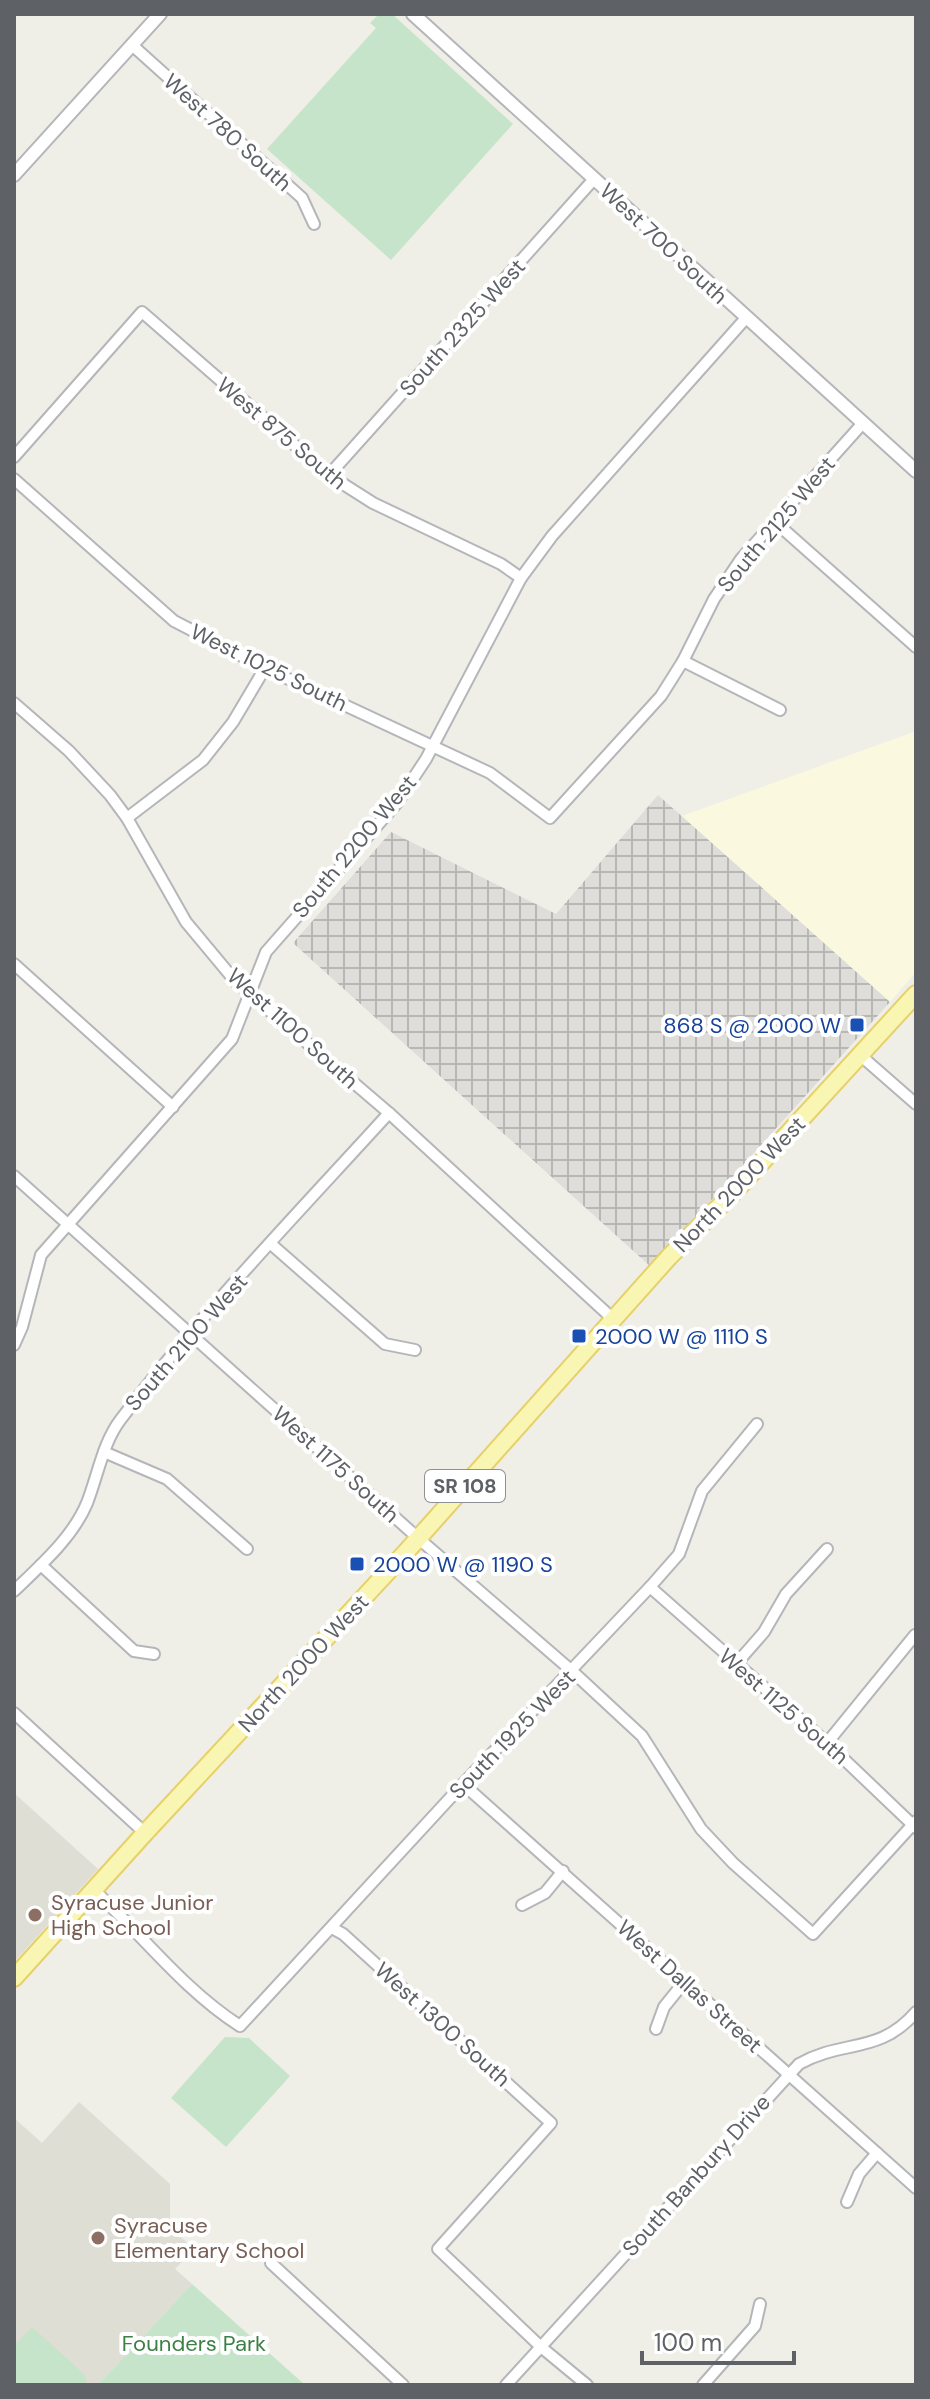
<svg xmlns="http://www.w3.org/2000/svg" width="930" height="2399" viewBox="0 0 930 2399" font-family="'DM Sans',sans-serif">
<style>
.commercial{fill:#fbf8e0}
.industrial{fill:url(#industrial-grid)}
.education{fill:#dfded5}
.green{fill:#c6e4c9}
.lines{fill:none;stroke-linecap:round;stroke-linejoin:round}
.minor-casing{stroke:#b4b6ba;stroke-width:14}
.tertiary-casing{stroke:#b4b6ba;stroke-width:16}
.primary-casing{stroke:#e6d169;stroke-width:20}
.minor{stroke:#fff;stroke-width:10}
.tertiary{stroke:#fff;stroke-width:12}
.primary{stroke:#f9f5b3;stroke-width:16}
.transit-dot{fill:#1a4fb4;stroke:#fff;stroke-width:3}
.education-dot{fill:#8d6e63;stroke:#fff;stroke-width:3}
.labels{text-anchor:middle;stroke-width:8;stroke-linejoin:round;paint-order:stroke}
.shield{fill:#fff;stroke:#8e9094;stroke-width:2}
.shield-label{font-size:20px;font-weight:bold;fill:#5e6166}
.street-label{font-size:22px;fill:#5e6166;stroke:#fff}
.transit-label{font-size:22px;fill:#164399;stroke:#fff;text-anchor:start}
.education-label{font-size:22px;fill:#785e54;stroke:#fff;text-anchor:start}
.park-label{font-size:22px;fill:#3c8046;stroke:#fff}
</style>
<defs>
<pattern id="industrial-grid" width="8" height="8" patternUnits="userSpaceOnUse" patternTransform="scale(2)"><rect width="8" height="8" fill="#deddd9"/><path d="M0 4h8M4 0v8" fill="none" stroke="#b7b7b4"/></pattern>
</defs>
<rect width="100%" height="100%" fill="#efeee7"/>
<path class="commercial" d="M916,731V972L890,1002L682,816Z"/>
<path class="industrial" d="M658,795L890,1002L651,1267L293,943L391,832L556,914Z"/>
<g class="education">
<path d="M14,1793L98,1869L14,1962Z"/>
<path d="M79,2102L170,2184V2227L194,2249L175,2269L192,2284L98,2385H14V2118L42,2143Z"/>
</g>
<g class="green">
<path d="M379,14H392L513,124L391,260L267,149L376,28L370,23Z"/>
<path d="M225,2037L249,2038L290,2076L226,2147L171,2098Z"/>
<path d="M192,2284L305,2385H98Z"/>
<path d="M32,2327L85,2375L87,2385H14V2346Z"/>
</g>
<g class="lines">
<defs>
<g id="minor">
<path d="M132,45L302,198L314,224"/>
<path d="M14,457L142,312L329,475L373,503L501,564L521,578"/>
<path d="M329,475L594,179"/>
<path d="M14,479L174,621L265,668L490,773L550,818L661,696L683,661L714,599L741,559L863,423"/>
<path d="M774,521L916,647"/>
<path d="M683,661L780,710"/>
<path d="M14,703L69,751L110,795L127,818L186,922L236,982L389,1113L613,1319"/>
<path d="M127,818L203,760L233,722L265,668"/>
<path d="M14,964L173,1107"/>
<path d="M860,1055L916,1104"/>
<path d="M14,1176L418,1538L572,1671L642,1736L701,1829L733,1863L813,1934L916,1821"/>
<path d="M271,1244L385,1344L415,1350"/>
<path d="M14,1345L22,1327L41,1255L232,1039L266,952L397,803L426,759L521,578L552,536L746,318"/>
<path d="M104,1452L167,1479L247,1549"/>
<path d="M41,1565L134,1651L154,1654"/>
<path d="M650,1587L827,1743L916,1828"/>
<path d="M14,1591C41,1565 73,1537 87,1503C98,1475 103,1442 121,1419C203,1311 298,1213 389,1113"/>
<path d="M736,1664L764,1632L786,1594L827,1549"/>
<path d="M14,1713L145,1833"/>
<path d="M827,1743L915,1635"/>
<path d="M463,1784L916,2188"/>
<path d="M95,1891C143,1936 184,1990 240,2026L463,1784L650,1587L679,1554L702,1491L757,1424"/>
<path d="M522,1905L545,1893L563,1871"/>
<path d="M332,1928L343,1934L551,2123L438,2249L541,2347L587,2385"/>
<path d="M656,2029L664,2007L685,1981"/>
<path d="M847,2202L859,2174L877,2153"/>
<path d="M271,2263L403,2385"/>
<path d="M506,2385L799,2064C843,2039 879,2055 916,2012"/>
<path d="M703,2385L755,2326L760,2304"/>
</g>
<g id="tertiary">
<path d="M413,14L916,471"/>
<path d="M14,175L160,14"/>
</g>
<path id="primary" d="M14,1978L145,1833L406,1552L669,1257L738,1188L916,994"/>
</defs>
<use href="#minor" class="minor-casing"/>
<use href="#tertiary" class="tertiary-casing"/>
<use href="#primary" class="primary-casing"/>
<use href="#minor" class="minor"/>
<use href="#tertiary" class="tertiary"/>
<use href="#primary" class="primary"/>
</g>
<g class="transit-dot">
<rect x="849" y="1017" width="16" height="16" rx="4"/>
<rect x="571" y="1328" width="16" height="16" rx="4"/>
<rect x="349" y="1556" width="16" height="16" rx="4"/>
</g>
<g class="education-dot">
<circle cx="35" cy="1915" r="8"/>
<circle cx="98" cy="2238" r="8"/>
</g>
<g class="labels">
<rect class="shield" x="425" y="1470" width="80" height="32" rx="6"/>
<g class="shield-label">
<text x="465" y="1493">SR 108</text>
</g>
<g class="street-label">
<text transform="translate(228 132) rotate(42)" y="8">West 780 South</text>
<text transform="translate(664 243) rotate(43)" y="8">West 700 South</text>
<text transform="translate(462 327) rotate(-48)" y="8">South 2325 West</text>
<text transform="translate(282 433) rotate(40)" y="8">West 875 South</text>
<text transform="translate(776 524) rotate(-50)" y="8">South 2125 West</text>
<text transform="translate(269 667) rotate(26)" y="8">West 1025 South</text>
<text transform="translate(354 846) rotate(-50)" y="8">South 2200 West</text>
<text transform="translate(293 1028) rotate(42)" y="8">West 1100 South</text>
<text transform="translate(739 1184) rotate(-46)" y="8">North 2000 West</text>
<text transform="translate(186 1342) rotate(-49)" y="8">South 2100 West</text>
<text transform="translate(336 1464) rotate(42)" y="8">West 1175 South</text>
<text transform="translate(303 1663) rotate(-47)" y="8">North 2000 West</text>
<text transform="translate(784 1706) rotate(41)" y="8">West 1125 South</text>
<text transform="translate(512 1734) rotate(-46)" y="8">South 1925 West</text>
<text transform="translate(690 1986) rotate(42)" y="8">West Dallas Street</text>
<text transform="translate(443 2024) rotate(42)" y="8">West 1300 South</text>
<text transform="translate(696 2175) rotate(-48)" y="8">South Banbury Drive</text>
</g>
<g class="transit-label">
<text x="841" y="1033" text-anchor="end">868 S @ 2000 W</text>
<text x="595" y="1344">2000 W @ 1110 S</text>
<text x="373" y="1572">2000 W @ 1190 S</text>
</g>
<g class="education-label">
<text x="51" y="1910">Syracuse Junior<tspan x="51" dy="25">High School</tspan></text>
<text x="114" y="2233">Syracuse<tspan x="114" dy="25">Elementary School</tspan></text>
</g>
<g class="park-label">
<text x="194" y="2351">Founders Park</text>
</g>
</g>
<rect width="930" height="2399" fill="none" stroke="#5e6166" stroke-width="32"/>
<path d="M642 2351v12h152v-12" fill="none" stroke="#5e6166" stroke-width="4"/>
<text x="654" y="2351" font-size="24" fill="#5e6166" stroke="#ffffff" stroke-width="6" paint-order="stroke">100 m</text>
</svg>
